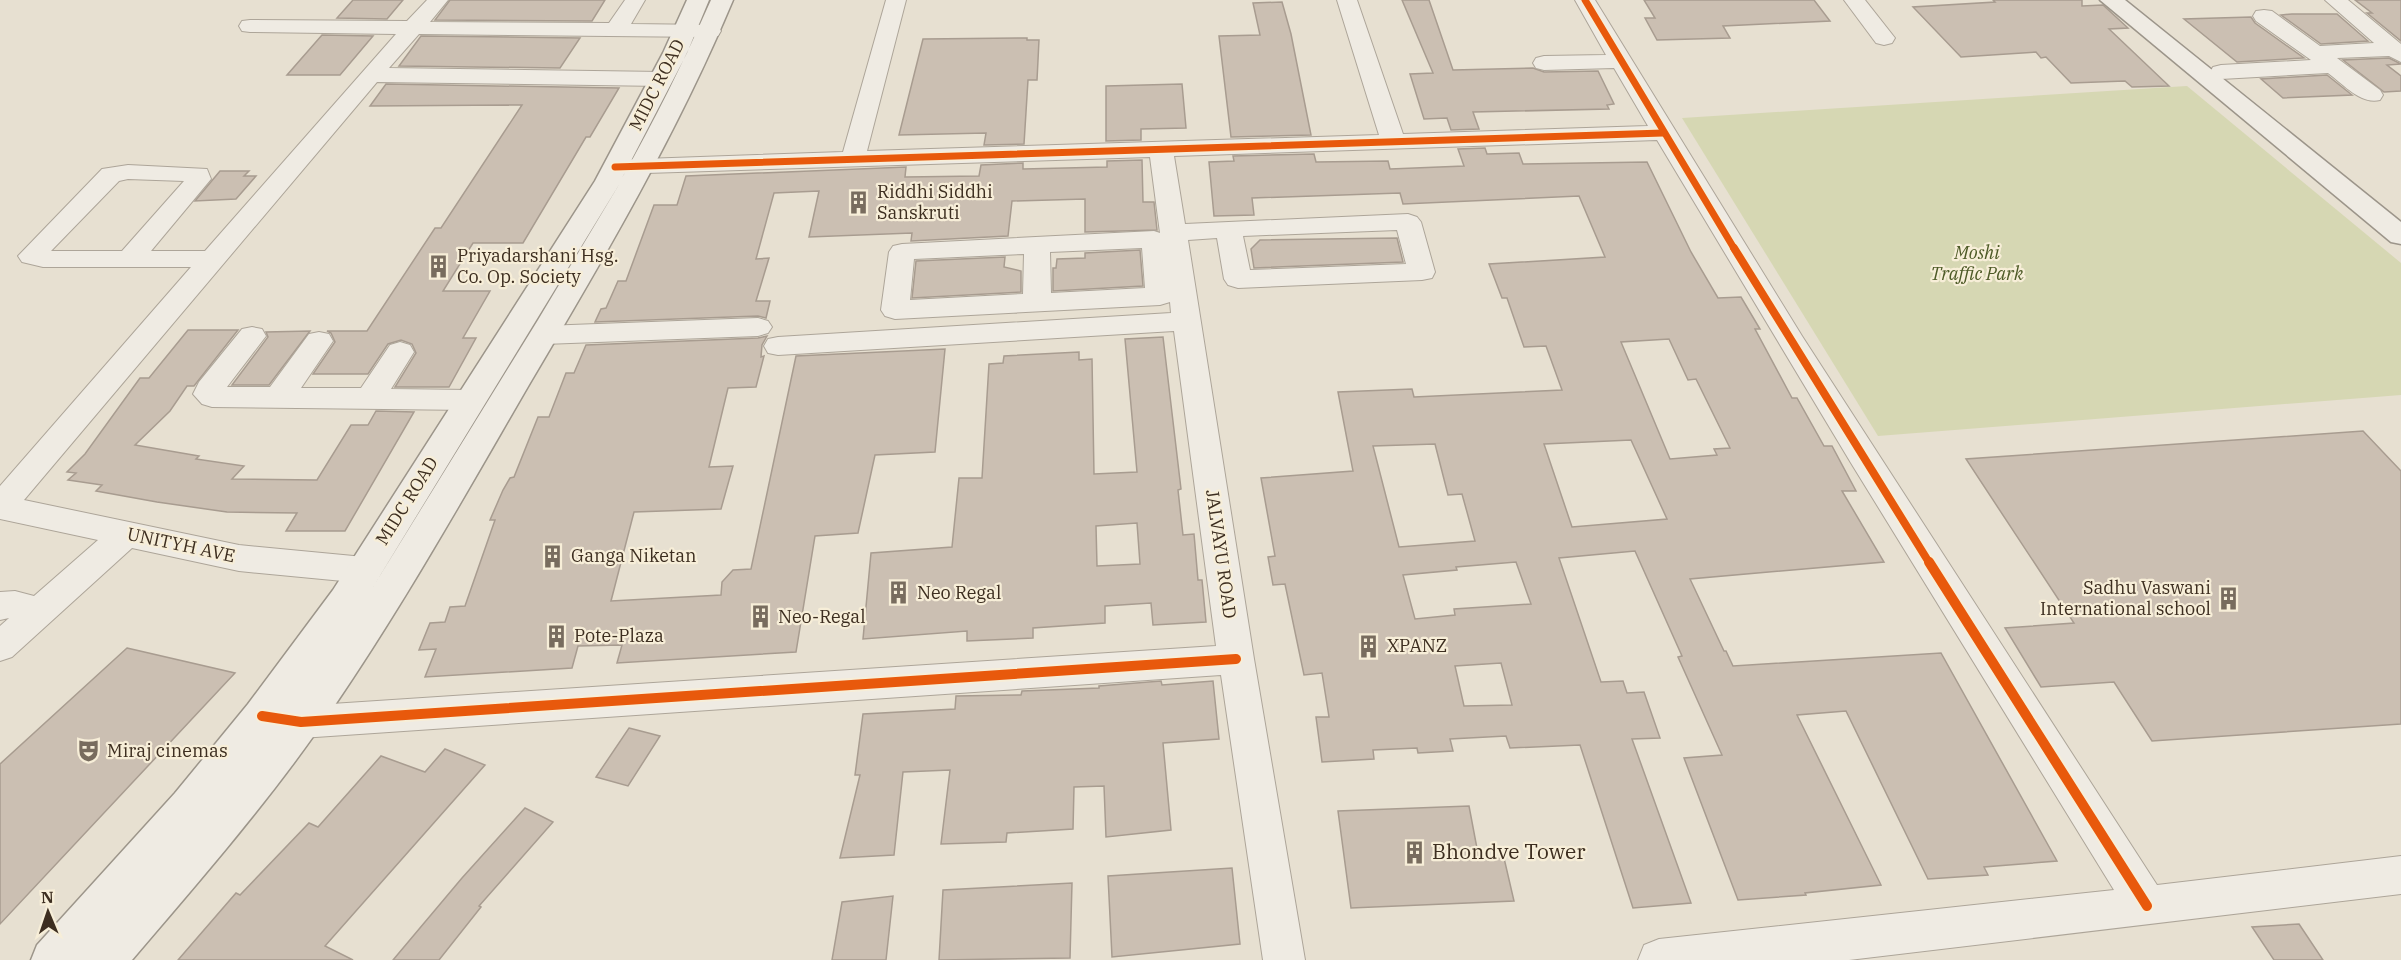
<svg xmlns="http://www.w3.org/2000/svg" width="2401" height="960" viewBox="0 0 2401 960" font-family="'IBM Plex Serif',serif">
<style>
.green{fill:#d6d7b3}
.building{fill:#cbbfb2;stroke:#a89c90;stroke-width:1.5;fill-rule:evenodd}
.lines{fill:none;stroke-linecap:round;stroke-linejoin:round}
.street-casing{stroke:#ada599;stroke-width:2}
.secondary-casing{stroke:#9c958a;stroke-width:3}
.street{fill:#efebe3;fill-rule:evenodd}
.secondary{fill:#efebe3;fill-rule:evenodd}
.cycleway-far2-casing{stroke:#f7eed8;stroke-width:10}
.cycleway-far1-casing{stroke:#f7eed8;stroke-width:12}
.cycleway-casing{stroke:#f7eed8;stroke-width:14}
.cycleway-far2{stroke:#e8590c;stroke-width:7}
.cycleway-far1{stroke:#e8590c;stroke-width:8}
.cycleway{stroke:#e8590c;stroke-width:10}
.labels{text-anchor:middle;stroke-width:4.5;stroke-linejoin:round;paint-order:stroke}
.street-label{font-size:18px;fill:#3d2e20;stroke:#f7eed8}
.poi-label{font-size:18px;fill:#3d2e20;stroke:#f7eed8;text-anchor:start}
.park-label{font-size:18px;font-style:italic;fill:#4d5a26;stroke:#f7eed8}
.near-poi-label{font-size:21px;fill:#3d2e20;stroke:#f7eed8;text-anchor:start}
</style>
<rect width="100%" height="100%" fill="#e7e0d1"/>
<path class="green" d="M2187,86L2401,263V395L1878,436L1682,118Z"/>
<g class="building">
<path d="M353,0H403L387,19L337,18Z"/>
<path d="M450,0H605L592,21L435,20Z"/>
<path d="M1402,0H1429L1453,70L1533,68L1544,72L1598,71L1614,104L1607,105L1609,109L1473,112L1479,129L1451,130L1447,118L1424,119L1410,74L1433,73Z"/>
<path d="M1644,0H1814L1830,21L1723,26L1730,38L1657,40L1645,18H1655Z"/>
<path d="M1993,0H2082V6L2103,5L2128,28L2109,29L2169,86L2132,87L2125,81L2071,83L2046,57L2041,58L2036,52L1961,57L1913,7L1995,2Z"/>
<path d="M2355,0H2401V41L2367,13H2372Z"/>
<path d="M1282,2L1291,34L1311,135L1231,137L1219,36L1260,35L1253,3Z"/>
<path d="M2292,14H2337L2368,41L2321,44L2281,15Z"/>
<path d="M2251,17L2255,23L2304,58L2237,62L2184,19Z"/>
<path d="M322,35L373,36L340,75H287Z"/>
<path d="M421,36L580,38L560,68L399,66Z"/>
<path d="M1027,38V40H1039L1037,80H1028L1024,144L984,145L986,133L899,135L923,39Z"/>
<path d="M2389,58L2401,64L2387,65L2401,76V91L2384,92L2343,60Z"/>
<path d="M2327,75L2352,95L2283,98L2261,79Z"/>
<path d="M386,84L619,88L590,137H586L523,243H473L443,291H490L463,338H476L449,387H395L416,353L412,344L401,340L388,344L368,374H313L335,342L331,333L327,331H367L435,228H441L522,105L370,106Z"/>
<path d="M1182,84L1186,128L1141,129V140L1106,141V86Z"/>
<path d="M1485,148L1487,154L1519,153L1523,164L1647,162L1691,252L1718,298L1741,297L1760,329H1755L1792,398H1797L1824,446H1832L1856,491H1842L1884,562L1690,579L1724,651H1726L1733,666L1941,653L2057,861L1984,867L1988,875L1928,879L1846,711L1797,715L1881,885L1805,893L1806,895L1738,900L1684,758L1722,755L1678,657L1682,656L1635,551L1559,558L1601,682L1623,681L1627,693L1644,692L1660,738L1632,739L1691,903L1633,908L1580,745L1510,748L1506,736L1450,739L1453,751L1418,753L1417,748L1373,750L1374,759L1322,762L1316,717H1329L1322,673L1304,675L1285,584L1273,585L1268,557L1275,556L1261,478L1353,471L1338,392L1412,389L1414,397L1562,390L1546,346L1524,347L1507,298H1502L1489,264L1605,257L1579,196L1403,204L1400,193L1252,198L1254,215L1214,216L1209,162L1234,161L1233,156L1314,154L1316,162L1388,161L1390,169L1464,166L1458,149ZM1669,339L1688,380L1696,379L1730,448L1714,449L1717,455L1670,459L1621,342ZM1631,440L1667,519L1572,527L1544,444ZM1435,444L1448,495L1462,494L1475,541L1399,547L1373,446ZM1516,562L1531,604L1454,609L1455,615L1415,619L1403,575L1457,570L1456,567ZM1501,663L1512,705L1464,706L1455,666Z"/>
<path d="M1142,160L1143,202H1154L1157,230L1085,232V199L1012,201L1008,236L911,241L912,233L809,237L819,191L774,193L756,259L769,258L756,301H770L766,318L758,316L595,322L601,309L606,308L618,281H626L654,205H677L686,176L906,167L905,177L979,176L981,165L1023,163V169L1107,167V161Z"/>
<path d="M220,171H249L244,176H256L236,199L195,201Z"/>
<path d="M1397,238L1403,262L1254,268L1251,249L1260,240Z"/>
<path d="M1140,250L1143,286L1053,291V268H1056L1057,259L1085,258V253Z"/>
<path d="M1005,257L1004,267L1021,271V292L912,298L916,261Z"/>
<path d="M188,330H238L194,386H187L170,411L135,445L199,456L196,459L244,466L232,479L317,480L351,425H368L376,411L414,412L345,531H286L297,513L227,512L157,502L96,491L102,485L68,480L76,473L67,472L85,454L140,378H149Z"/>
<path d="M310,331L269,385H232L268,337L266,332Z"/>
<path d="M767,336L762,345L761,357L764,356L756,387L728,388L709,467L733,466L721,509L634,512L611,601L721,595L722,582L733,570L751,569L796,356L945,349L935,452L875,455L858,533L815,536L796,652L617,663L622,645L578,646L572,668L425,677L436,649L419,650L430,623L445,622L450,607L465,606L495,520H490L503,490L510,478L514,477L538,417H549L566,373H574L586,345L758,338Z"/>
<path d="M1163,337L1181,489L1178,490L1183,535L1194,534L1198,580H1202L1206,622L1153,625L1151,603L1105,606V623L1033,628V638L967,641V631L863,639L871,553L952,547L959,478H982L989,364L1003,363L1004,356L1079,352V360L1092,359L1094,474L1137,472L1125,339ZM1137,523L1140,564L1097,566L1096,526Z"/>
<path d="M2363,431L2401,471V724L2152,741L2114,682L2041,687L2005,628L2074,623L1966,459Z"/>
<path d="M127,648L235,673L0,924V764Z"/>
<path d="M1161,681L1162,685L1213,681L1219,739L1163,743L1171,830L1106,837L1104,786L1074,787L1073,829L1007,833L1006,842L941,844L950,770L903,772L894,855L840,858L860,775H855L863,714L955,709L956,696L1021,695L1022,691L1099,688V686Z"/>
<path d="M629,728L660,736L628,786L596,777Z"/>
<path d="M445,749L485,765L325,946L353,960H178L236,893L240,895L309,823L318,827L381,756L425,772Z"/>
<path d="M1469,806L1479,859L1504,858L1514,901L1351,908L1338,811Z"/>
<path d="M525,808L553,822L479,906L481,907L439,960H393L462,878Z"/>
<path d="M1232,868L1240,944L1112,957L1108,876Z"/>
<path d="M1072,883L1070,958L939,960L943,890Z"/>
<path d="M893,896L886,960H832L842,902Z"/>
<path d="M2299,924L2323,960H2274L2252,927Z"/>
</g>
<g class="lines">
<defs>
<g id="street">
<path d="M427,0H448L430,22L609,23L625,0H645L631,24L710,25L718,26L721,31L718,36L710,37L419,34L389,68L662,72L670,74L673,79L670,84L662,86L377,82L24,500L239,545L364,557L376,561L381,570L376,579L364,583L239,571L132,548L12,657L0,661V626L9,618L0,620V592L15,591L34,596L98,540L0,519V486L191,267H43L22,262L18,256L102,169L128,165L207,169L211,179L151,251H205L396,34L250,32L242,31L239,26L242,21L250,20L407,21ZM128,179L184,181L122,251H51L119,181Z"/>
<path d="M886,0H906L867,151L1379,135L1337,0H1357L1403,134L1648,126L1614,68L1544,70L1536,68L1533,63L1536,58L1544,56L1606,55L1575,0H1595L1802,336L2157,885L2401,856V894L1849,960H1638L1644,945L1659,939L2114,890L1851,463L1657,140L1174,156L1185,224L1408,214L1417,217L1421,222L1435,272L1432,278L1422,280L1238,288L1228,285L1224,279L1217,238L1188,240L1254,659L1305,960H1263L1221,675L301,738L268,730L263,719L268,708L281,703L301,706L1216,646L1174,331L778,355L768,353L764,346L768,339L778,337L1171,313L1170,302L1160,305L895,319L885,316L881,310L889,252L893,246L902,244L1154,231L1160,233L1150,157L615,174L606,172L603,167L606,162L615,160L843,152ZM1397,230L1406,264L1250,270L1243,236ZM1142,248L1145,288L1051,293L1050,252ZM1024,254L1023,294L910,300L914,259Z"/>
<path d="M1844,0H1865L1895,38L1892,43L1884,45L1876,43Z"/>
<path d="M2325,0H2348L2401,44V62L2389,56L2337,58L2380,90L2383,95L2380,100C2361,105 2343,84 2328,73L2221,79L2213,77L2210,72L2213,67L2221,65L2311,60L2256,21L2253,16L2256,11L2264,10L2272,11L2320,46L2374,43Z"/>
<path d="M758,318L768,321L772,327L768,333L758,336L544,344L534,342L530,335L534,328L544,326Z"/>
<path d="M252,327L262,329L266,336L227,387H270L309,334L319,332L329,334L333,341L301,388H361L390,345L400,342L410,345L414,352L391,389L470,390L481,393L485,400L481,407L470,410L212,407L202,404L193,394L199,382L242,329Z"/>
</g>
<g id="secondary">
<path d="M687,0H709L687,53L622,178C655,120 684,61 711,0H733C677,134 604,258 530,383C461,502 394,622 315,734C259,813 195,886 132,960H31L37,945L175,793L248,704L333,590L595,181L663,53ZM620,183L538,320L373,587Z"/>
<path d="M2100,0H2125L2401,222V244L2391,242Z"/>
</g>
</defs>
<use href="#street" class="street-casing"/>
<use href="#secondary" class="secondary-casing"/>
<use href="#street" class="street"/>
<use href="#secondary" class="secondary"/>
<defs>
<g id="cycleway-far2">
<path d="M1585,0L1735,250"/>
<path d="M615,167L1663,133"/>
</g>
<path id="cycleway-far1" d="M1734,248L1930,564"/>
<g id="cycleway">
<path d="M1929,562L2147,906"/>
<path d="M262,716L301,722L1236,659"/>
</g>
</defs>
<use href="#cycleway-far2" class="cycleway-far2-casing"/>
<use href="#cycleway-far1" class="cycleway-far1-casing"/>
<use href="#cycleway" class="cycleway-casing"/>
<use href="#cycleway-far2" class="cycleway-far2"/>
<use href="#cycleway-far1" class="cycleway-far1"/>
<use href="#cycleway" class="cycleway"/>
</g>
<defs>
<symbol id="building-bare" viewBox="-9 -9 18 18"><path d="M-4-6H4V6H1V3H-1V6H-4ZM-2.5-4.3h1.7v1.8h-1.7ZM.8-4.3h1.7v1.8H.8ZM-2.5-1h1.7V.8h-1.7ZM.8-1h1.7V.8H.8Z" fill="#786c5e" stroke="#f7eed8" stroke-width="2.5" paint-order="stroke"/></symbol>
<symbol id="theatre-bare" viewBox="-9 -9 18 18"><path d="M-5-5.5Q0-4 5-5.5V0Q5 5 0 6Q-5 5-5 0ZM-3.3-2.5H-1v1.5H-3.3ZM1-2.5H3.3v1.5H1ZM-2.8 1Q0 5.5 2.8 1Z" fill="#786c5e" stroke="#f7eed8" stroke-width="2.5" paint-order="stroke"/></symbol>
</defs>
<g fill-rule="evenodd">
<use href="#building-bare" x="842" y="186" width="33" height="33"/>
<use href="#building-bare" x="422" y="250" width="33" height="33"/>
<use href="#building-bare" x="536" y="540" width="33" height="33"/>
<use href="#building-bare" x="882" y="576" width="33" height="33"/>
<use href="#building-bare" x="2212" y="582" width="33" height="33"/>
<use href="#building-bare" x="744" y="600" width="33" height="33"/>
<use href="#building-bare" x="540" y="620" width="33" height="33"/>
<use href="#building-bare" x="1352" y="630" width="33" height="33"/>
<use href="#theatre-bare" x="72" y="734" width="33" height="33"/>
<use href="#building-bare" x="1398" y="836" width="33" height="33"/>
</g>
<g class="labels">
<g class="street-label">
<text transform="translate(657 85) rotate(-63)" y="6">MIDC ROAD</text>
<text transform="translate(407 501) rotate(-58)" y="6">MIDC ROAD</text>
<text transform="translate(181 545) rotate(12)" y="6">UNITYH AVE</text>
<text transform="translate(1221 554) rotate(82)" y="6">JALVAYU ROAD</text>
</g>
<g class="poi-label">
<text x="877" y="198">Riddhi Siddhi<tspan x="877" dy="21">Sanskruti</tspan></text>
<text x="457" y="262">Priyadarshani Hsg.<tspan x="457" dy="21">Co. Op. Society</tspan></text>
<text x="571" y="562">Ganga Niketan</text>
<text x="2211" y="594" text-anchor="end">Sadhu Vaswani<tspan x="2211" dy="21">International school</tspan></text>
<text x="917" y="599">Neo Regal</text>
<text x="778" y="623">Neo-Regal</text>
<text x="574" y="642">Pote-Plaza</text>
<text x="1387" y="652">XPANZ</text>
<text x="107" y="757">Miraj cinemas</text>
</g>
<g class="park-label">
<text x="1977" y="259">Moshi<tspan x="1977" dy="21">Traffic Park</tspan></text>
</g>
<g class="near-poi-label">
<text x="1432" y="859">Bhondve Tower</text>
</g>
</g>
<g transform="translate(48 912) rotate(358)" stroke="#f7eed8" stroke-width="4.5" paint-order="stroke">
<path d="M0-4.5L10 22L0 15L-10 22Z" fill="#3d2e20"/>
<text y="-9" font-size="16" font-weight="bold" text-anchor="middle" fill="#3d2e20">N</text>
</g>
</svg>
